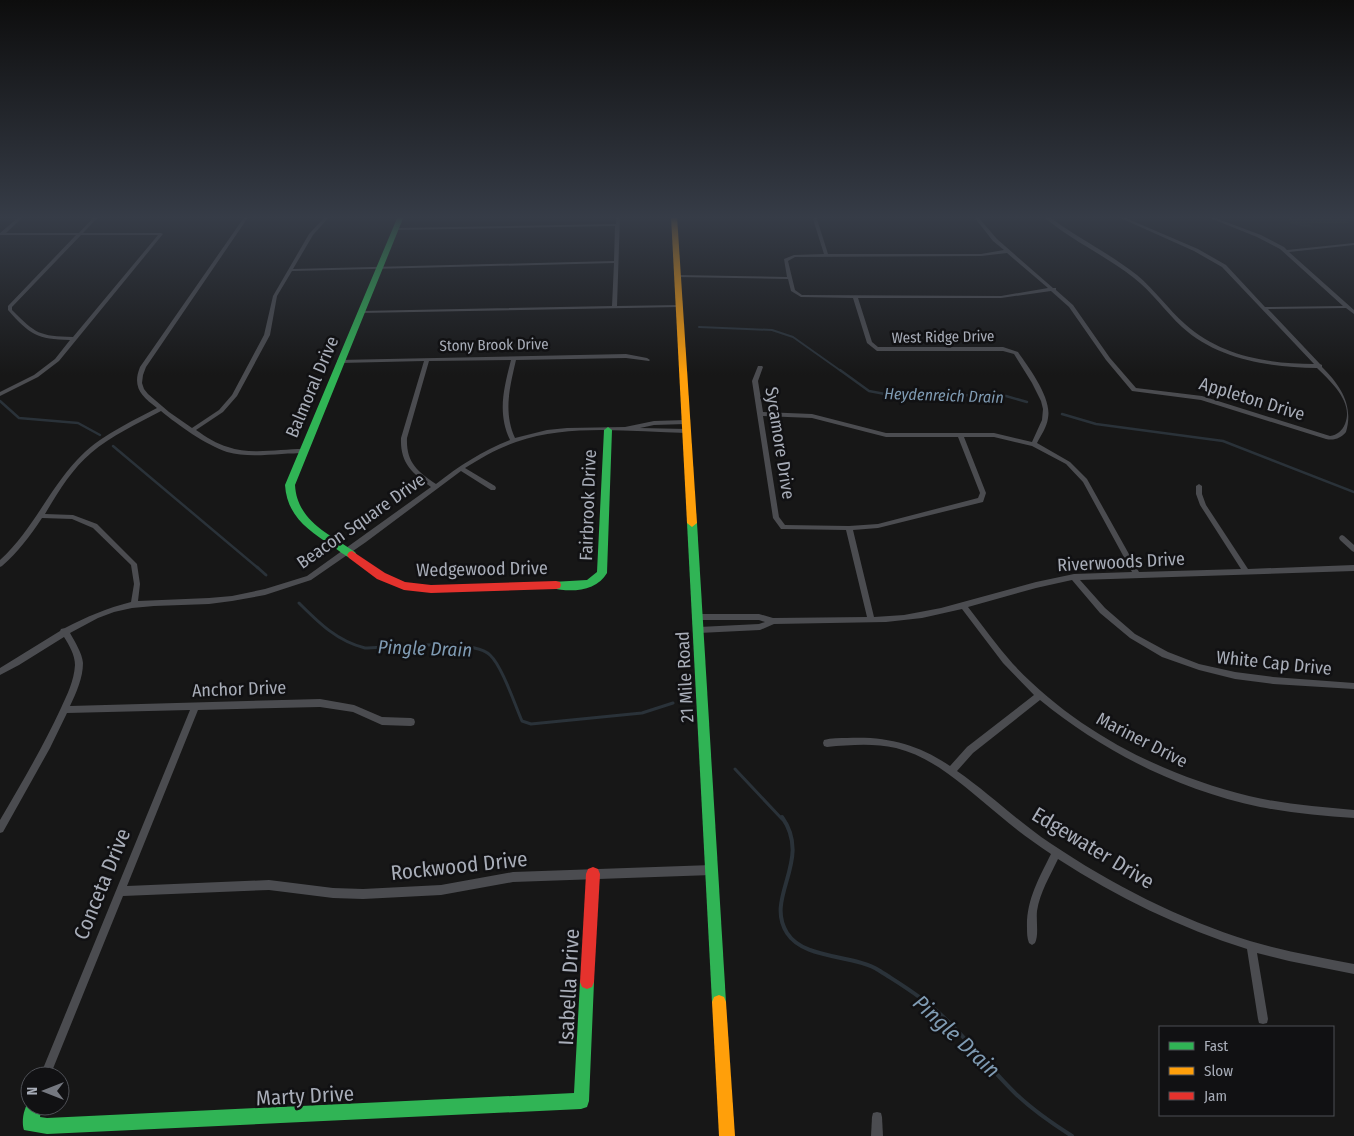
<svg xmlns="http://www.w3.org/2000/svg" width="1354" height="1136" viewBox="0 0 1354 1136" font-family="'Fira Sans Condensed',sans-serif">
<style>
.green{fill:#1d241e}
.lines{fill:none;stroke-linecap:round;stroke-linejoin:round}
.stream-far3{stroke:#2a3239;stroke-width:2}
.stream-far2{stroke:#2a3239;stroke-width:2.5}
.stream-far1{stroke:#2a3239;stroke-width:3}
.stream{stroke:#2a3239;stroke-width:4}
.street{fill:#4b4c50;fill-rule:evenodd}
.fast{fill:#30b455;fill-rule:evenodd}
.slow{fill:#ff9f0a;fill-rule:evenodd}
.jam{fill:#e5322d;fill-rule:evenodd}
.labels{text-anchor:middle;stroke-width:5;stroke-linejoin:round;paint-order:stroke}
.far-street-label{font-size:15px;fill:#a8adb8;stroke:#111113}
.far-water-label{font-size:16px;font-style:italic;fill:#7f9bb3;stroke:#111113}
.street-label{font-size:18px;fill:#a8adb8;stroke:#111113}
.water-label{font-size:19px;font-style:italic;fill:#7f9bb3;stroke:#111113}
.near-street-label{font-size:21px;fill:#a8adb8;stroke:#111113}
.near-water-label{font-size:22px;font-style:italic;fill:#7f9bb3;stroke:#111113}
</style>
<rect width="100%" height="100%" fill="#171717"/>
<path class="green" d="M1286,216H1343L1350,223H1308L1313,227L1310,228L1292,224Z"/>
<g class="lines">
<path class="stream-far3" d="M699,327L772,330L793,337L841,371"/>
<g class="stream-far2">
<path d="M840,370L869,391L885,394L1006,396L1027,402"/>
<path d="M0,401L19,418L78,423L100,435"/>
<path d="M1062,414L1096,424L1223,441L1354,492"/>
<path d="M113,446L258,568"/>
</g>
<g class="stream-far1">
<path d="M257,567L266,575"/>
<path d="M299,603C319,623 337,641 365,648C391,647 472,638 490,655C502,666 515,705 522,721L531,724L642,713L673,703"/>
<path d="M735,769L782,819"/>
</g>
<path class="stream" d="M782,817C813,861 764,897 787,933C804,960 854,954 880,971C900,984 921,996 939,1013C967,1038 990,1069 1017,1095C1034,1111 1053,1124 1072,1136"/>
<g class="street">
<path d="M20,216H24L6,233H79L95,216H99L83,233H161L163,234L59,361L38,377L0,396V392L34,375L55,359L70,340C37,339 30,335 8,310V306L76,235H0V233ZM81,235H158L73,337C39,336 36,334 12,310V307Z"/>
<path d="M245,216H249L146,367L143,375L142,383L144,389L148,394L169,412L192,428L219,410L232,395L264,335L273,296L309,234L326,216H330L313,235L293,269L614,261L615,226L396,230L394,229L396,228L616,224V216H620L617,306L679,305L681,306L679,307L360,313L358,312L360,311L612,306L614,263L292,271L277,296L270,335L237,396L223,412L196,430C206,437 217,444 228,447C250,455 280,449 303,449L305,450L306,451L305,452C298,454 290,453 282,454C264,455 244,457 227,452C206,445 178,425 161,411C137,424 112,435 91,453C72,469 58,492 45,514L73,515L97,524L137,564L140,584L138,601L209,598L232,596L265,589L307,576L431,487C412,473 400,463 401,438L424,361L340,363L337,361L338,360L626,354L647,358L650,360L649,361L626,358L516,360C510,386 503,412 515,438L547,430L567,428L625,427L654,421L686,420L689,422L686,424L654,425L640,428L687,429L690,431L687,433C631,432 571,423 516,442C498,448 481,458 465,468L495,486L496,488L495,490H491L461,471L366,542L311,580L265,595L232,601L209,604L154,606L132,608L114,612L98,618L70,633C75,642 82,653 83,663C83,678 76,693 70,706L320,699L354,705L382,717L411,718L414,719L415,722L414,725L411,726L382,725L353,712L320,707L198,710L127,886L269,880L333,888L363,889L441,885L513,872L712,865L715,867L717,870L715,873L712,875L513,882L441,895L363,899L333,898L269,890L123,896L50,1076H40L190,710L67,713L50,748L3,832L0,833V820C21,784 43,747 61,708C67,695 74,681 75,665C75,655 69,645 64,637L19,665L0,675V668L60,631L61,629L65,628C86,617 107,608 131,602L134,584L131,565L93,528L72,519L42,518C30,536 18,552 2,566L0,567V560C32,531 48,491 77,460C99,436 129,423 157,408C141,396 132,387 140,367ZM511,360C504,388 497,412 510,440C482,451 459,466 436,484C417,471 406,462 407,438L429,361Z"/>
<path d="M812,216H816L828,254H981L1004,250L993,241L974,217H933L931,216H996L994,217H978L997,239L1053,288H1056V290L1073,305L1110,358L1136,388L1202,396L1330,436C1337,435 1342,431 1345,424C1354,402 1331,382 1317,368C1270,367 1218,360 1182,327C1165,311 1152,292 1134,278C1105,255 1070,240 1043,216H1048C1076,237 1109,253 1137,275C1155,290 1168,309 1185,324C1220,356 1269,364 1314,364L1222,267L1194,251L1116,216H1121L1198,249L1226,265L1265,307L1343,306L1280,249L1257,237L1205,216H1210L1261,235L1284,247L1287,250L1354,243V245L1289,252L1354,310V314L1346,308L1268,309L1320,364L1322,365V367C1340,385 1354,405 1346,432C1341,438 1334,441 1326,439L1201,400L1132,391L1106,360L1069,307L1051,291L1001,298H858L872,342L878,347H1003L1018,352C1029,368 1052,398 1048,418C1047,427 1041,435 1037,443L1070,462L1087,479L1139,572L1241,569L1200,505L1196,494V486L1199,484L1202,486V494L1206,505L1248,569L1354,565V571L1080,580L1105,608L1135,634L1168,652L1199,664L1235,672L1273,677L1354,683V689L1273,684L1235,679L1199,670L1162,657L1130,638L1100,613L1072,580L1036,588L968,607C983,626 997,646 1013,664C1076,731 1160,774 1249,796C1283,804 1319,807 1354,810V818C1323,816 1291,813 1260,807C1179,790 1104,752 1040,700L973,753L957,771C989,793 1017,821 1050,843C1111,884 1179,919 1250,941C1284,951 1319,957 1354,964V974L1289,961L1257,953L1268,1019L1267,1023L1263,1024L1259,1023L1258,1019L1247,949C1180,928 1117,897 1058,859C1050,876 1040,892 1037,911C1036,921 1039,935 1035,943L1032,945L1029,943C1027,938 1027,933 1027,928C1026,901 1039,878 1051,854C1033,842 1015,829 999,815C967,789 936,758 896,748C873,743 850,745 827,747L824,746L823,743L824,740C831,738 840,738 847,738C886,736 918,744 950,766L967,747L1034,695L1003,663L962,609L922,618L886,622L774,624L760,630L699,633L696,632L695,630L696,628L699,627L759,624L765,622L759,620H698L695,619L694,617L695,615L698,614H759L773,618L867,617L846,530L783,529H781L773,518L752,381L758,366H762L763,367L758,381L763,412L812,414L886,433H994L1032,442L1042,420L1043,409L1041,401L1032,383L1014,354L1003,351H877L867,343L853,298L801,297L791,291L788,279L677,277L675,276L677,275L787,277L784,259L794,255L824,254ZM1007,253L1048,288L1001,296L802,295L795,290L788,261L795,257L981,256ZM763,416L812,418L886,437H958L980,493L978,498L878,524L849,526L785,525L779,517ZM964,437H994L1032,446L1066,464L1083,482L1132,572L1074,574L1036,582L941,608L904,615L874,617L853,530L878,528L983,502L986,493Z"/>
<path d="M1342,535L1344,536L1354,545V552L1352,551L1340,540L1339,538L1340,536Z"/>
<path d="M877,1112L881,1113L882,1117L883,1136H871L872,1117L873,1113Z"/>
</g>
<g class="fast">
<path d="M398,216H404L295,485C297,521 329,534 355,552L357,555L355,558L352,559C345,556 338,550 332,546C308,530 287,516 285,485Z"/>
<path d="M608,427L612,430L607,573C597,591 571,593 552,588L551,585L552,582L587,580L597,572L604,430Z"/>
<path d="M692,519L697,523L726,1002L724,1007L719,1009L714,1007L712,1002L687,523Z"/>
<path d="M587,975L592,977L594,982L589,1101L587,1107L581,1109L47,1134L24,1130C21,1121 24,1107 30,1100V1106H42L40,1117L47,1118L574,1093L580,982L582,977Z"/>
</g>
<g class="slow">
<path d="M671,216H677L697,523L692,527L687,523Z"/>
<path d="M719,995L724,997L726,1002L735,1136H719L712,1002L714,997Z"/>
</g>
<g class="jam">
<path d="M352,551L385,573L405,582L431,585L556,581L560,582L561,585L560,588L556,589L431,593L404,590L377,579L349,558L347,555L349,552Z"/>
<path d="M593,867L598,869L600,874L594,982L592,987L587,989L582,987L580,982L586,874L588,869Z"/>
</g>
</g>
<linearGradient id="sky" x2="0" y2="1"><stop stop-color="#0d0d0d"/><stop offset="0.58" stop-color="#363c47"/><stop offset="1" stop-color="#363c47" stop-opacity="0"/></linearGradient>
<rect width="1354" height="375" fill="url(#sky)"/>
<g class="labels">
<g class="far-street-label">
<text transform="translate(943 337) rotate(-1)" y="5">West Ridge Drive</text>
<text transform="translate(494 345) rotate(-1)" y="5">Stony Brook Drive</text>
</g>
<g class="far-water-label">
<text transform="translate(944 395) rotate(2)" y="6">Heydenreich Drain</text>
</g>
<g class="street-label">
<text transform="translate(312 387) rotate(-67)" y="6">Balmoral Drive</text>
<text transform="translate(1252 399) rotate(17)" y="6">Appleton Drive</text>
<text transform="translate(780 443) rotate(81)" y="6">Sycamore Drive</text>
<text transform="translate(588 505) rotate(-88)" y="6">Fairbrook Drive</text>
<text transform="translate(361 521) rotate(-35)" y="6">Beacon Square Drive</text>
<text transform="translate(1121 562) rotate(-3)" y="6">Riverwoods Drive</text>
<text transform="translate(482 569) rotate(-1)" y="6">Wedgewood Drive</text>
<text transform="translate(1274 663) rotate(6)" y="6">White Cap Drive</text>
<text transform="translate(685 677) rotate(-93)" y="6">21 Mile Road</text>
<text transform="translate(239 689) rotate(-2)" y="6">Anchor Drive</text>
<text transform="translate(1142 740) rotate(27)" y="6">Mariner Drive</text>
</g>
<g class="water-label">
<text transform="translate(425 648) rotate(2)" y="7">Pingle Drain</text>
</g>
<g class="near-street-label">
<text transform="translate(1093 848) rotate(31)" y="7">Edgewater Drive</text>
<text transform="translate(459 866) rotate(-6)" y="7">Rockwood Drive</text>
<text transform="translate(102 884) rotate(-68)" y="7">Conceta Drive</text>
<text transform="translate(569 987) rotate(-87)" y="7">Isabella Drive</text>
<text transform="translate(305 1096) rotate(-3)" y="7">Marty Drive</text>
</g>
<g class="near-water-label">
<text transform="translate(957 1036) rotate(43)" y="8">Pingle Drain</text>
</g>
</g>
<rect x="1159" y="1026" width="175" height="90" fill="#111113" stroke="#4d4f55"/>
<rect x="1169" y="1042" width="25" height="8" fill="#30b455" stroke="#4d4f55"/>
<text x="1204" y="1051" font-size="15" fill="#a8adb8">Fast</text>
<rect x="1169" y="1067" width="25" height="8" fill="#ff9f0a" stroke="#4d4f55"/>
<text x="1204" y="1076" font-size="15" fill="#a8adb8">Slow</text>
<rect x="1169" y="1092" width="25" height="8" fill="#e5322d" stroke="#4d4f55"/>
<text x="1204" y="1101" font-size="15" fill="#a8adb8">Jam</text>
<g transform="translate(45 1091) rotate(270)"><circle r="24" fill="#111113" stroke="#4d4f55"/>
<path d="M0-4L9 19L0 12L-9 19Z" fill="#757880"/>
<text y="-8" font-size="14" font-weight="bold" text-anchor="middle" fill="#a8adb8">N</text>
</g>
</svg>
